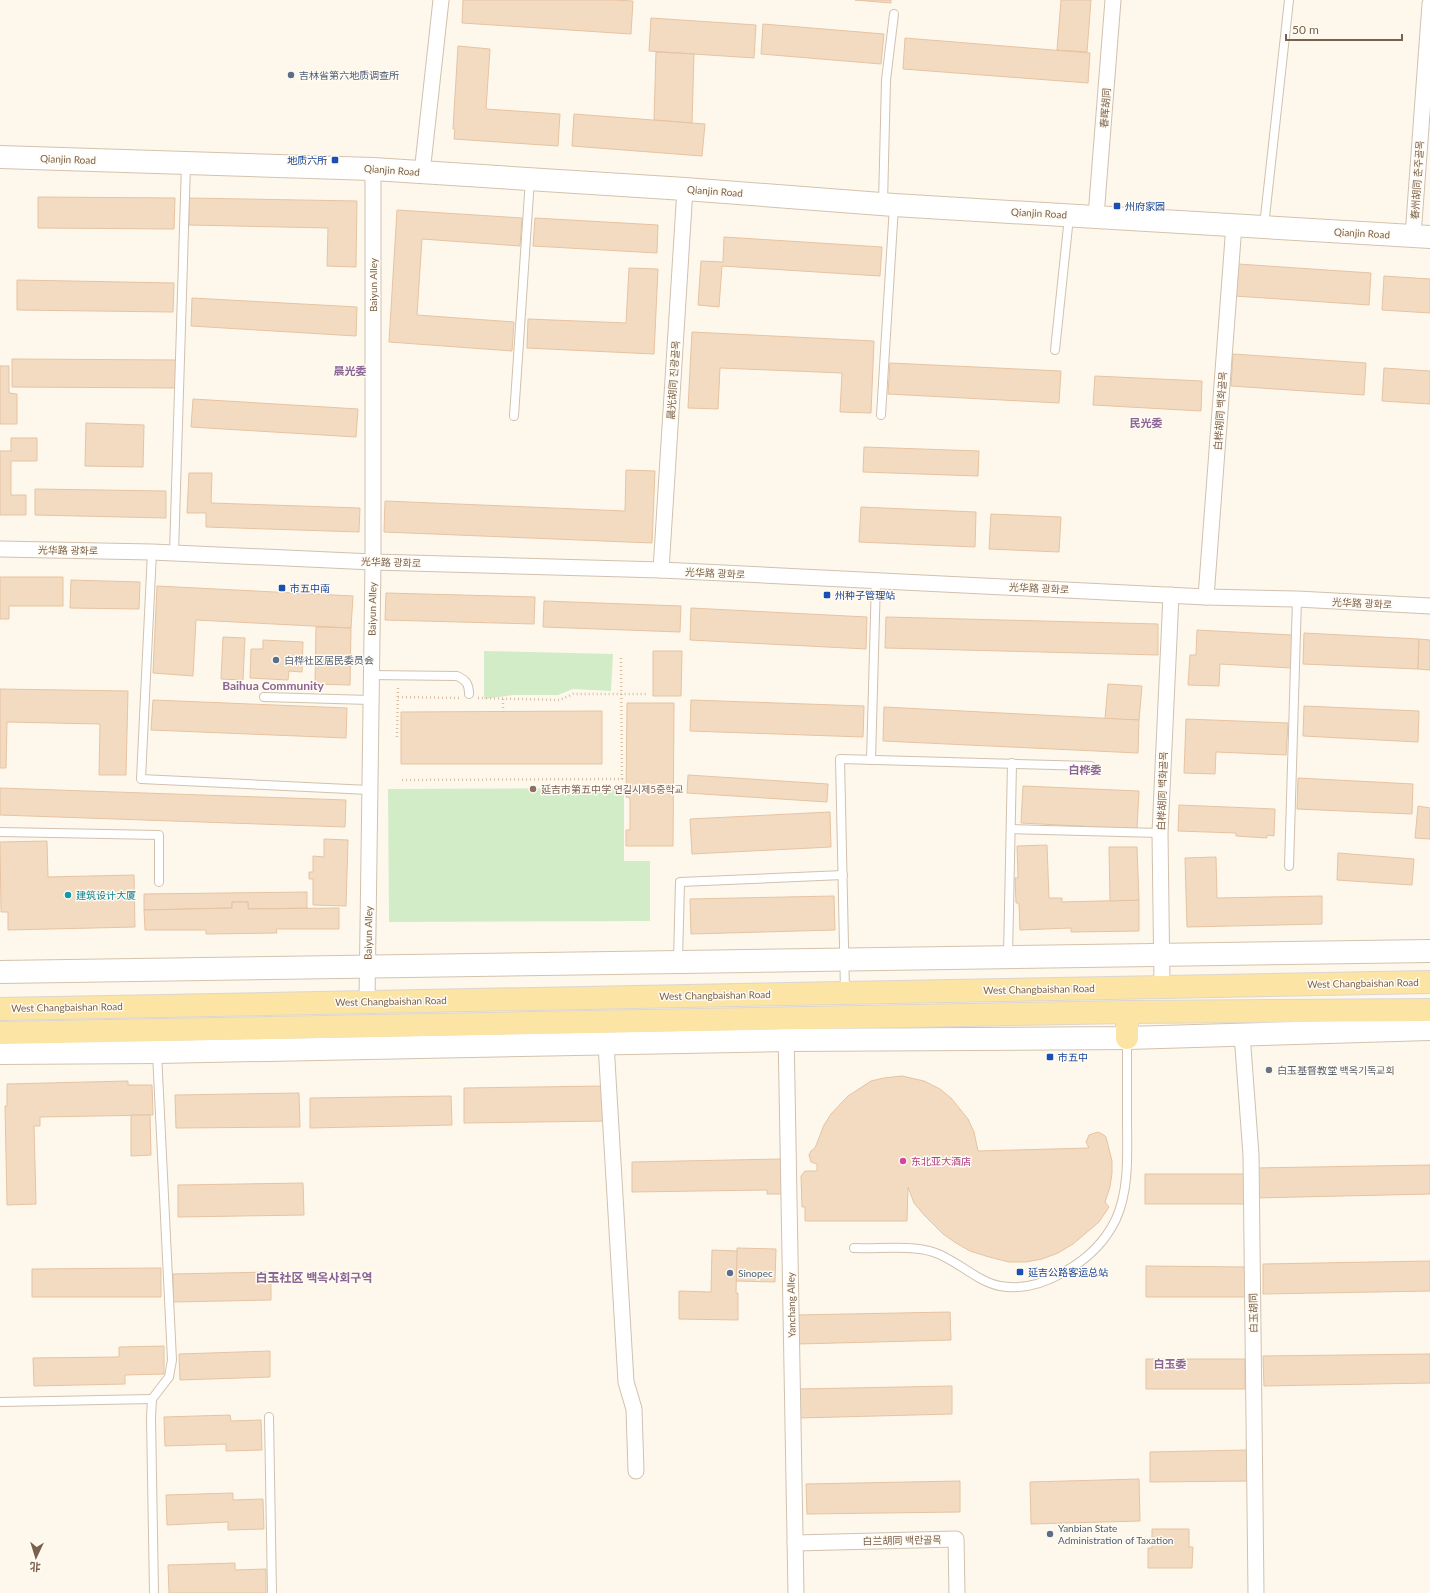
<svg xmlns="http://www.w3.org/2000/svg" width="1430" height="1593" viewBox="0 0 1430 1593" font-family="Lato,'Noto Sans SC','Noto Sans KR',sans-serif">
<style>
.green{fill:#d3ecc8}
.building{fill:#f3dbc2;stroke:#e6c3a2}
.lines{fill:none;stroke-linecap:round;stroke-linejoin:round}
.lane-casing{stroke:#d1c1af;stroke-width:10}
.street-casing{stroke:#d1c1af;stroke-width:17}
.secondary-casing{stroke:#d4c2ad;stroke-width:24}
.primary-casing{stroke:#dcd6d0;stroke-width:24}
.path{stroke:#d9bea4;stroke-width:2.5;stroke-dasharray:1 3;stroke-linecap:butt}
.lane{stroke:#fff;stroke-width:8}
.street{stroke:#fff;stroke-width:15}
.secondary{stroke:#fff;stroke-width:22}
.primary{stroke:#fce4a4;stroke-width:22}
.service-dot{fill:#5c6f8a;stroke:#fffbf2;stroke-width:1.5}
.transit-dot{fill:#1a4fb4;stroke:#fffbf2;stroke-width:1.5}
.education-dot{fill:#8d6e63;stroke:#fffbf2;stroke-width:1.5}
.culture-dot{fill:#0f9aa8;stroke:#fffbf2;stroke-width:1.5}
.worship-dot{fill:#6b7280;stroke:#fffbf2;stroke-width:1.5}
.hotel-dot{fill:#d1479c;stroke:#fffbf2;stroke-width:1.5}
.labels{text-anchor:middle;stroke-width:3;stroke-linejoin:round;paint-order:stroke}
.service-label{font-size:10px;fill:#4e5e75;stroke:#fffbf2;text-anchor:start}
.street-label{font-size:10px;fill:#7a614c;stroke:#fffbf2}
.transit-label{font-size:10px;fill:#164399;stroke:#fffbf2;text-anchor:start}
.education-label{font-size:10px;fill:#785e54;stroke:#fffbf2;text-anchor:start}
.culture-label{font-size:10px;fill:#0d838f;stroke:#fffbf2;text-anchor:start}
.worship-label{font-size:10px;fill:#5b616d;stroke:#fffbf2;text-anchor:start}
.hotel-label{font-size:10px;fill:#b23c85;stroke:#fffbf2;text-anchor:start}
.neighbourhood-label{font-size:11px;font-weight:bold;fill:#8a6595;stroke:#fffbf2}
.quarter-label{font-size:12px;font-weight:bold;fill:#8a6595;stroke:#fffbf2}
</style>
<rect width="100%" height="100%" fill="#fdf8eb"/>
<g class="green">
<path d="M484,651L613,654L611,691L573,689L558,695H513L484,699Z"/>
<path d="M624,788V861H650V921L389,922L388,789Z"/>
</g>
<g class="building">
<path d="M463,0H613L633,1L631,34L462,23Z"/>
<path d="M855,0H891V3Z"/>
<path d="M1061,0H1091L1087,52L1057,50Z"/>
<path d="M651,18L756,25L754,58L649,51Z"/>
<path d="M763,24L884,34L881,64L761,54Z"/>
<path d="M905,38L1090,53L1088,83L903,69Z"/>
<path d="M458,46L490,49L486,109L560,114L558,146L454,139L455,129H453Z"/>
<path d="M656,52L694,54L692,123L654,120Z"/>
<path d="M574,114L705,124L702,156L572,146Z"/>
<path d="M38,197L175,198L174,229L38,228Z"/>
<path d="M189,198L357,201L356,267L327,266L328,228L189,225Z"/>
<path d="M397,210L522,218L520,246L422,239L417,315L514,322L512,351L389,342Z"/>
<path d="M535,218L658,225L657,253L533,246Z"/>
<path d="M724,237L882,247L880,276L722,266L719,307L698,305L701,261L723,262Z"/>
<path d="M1238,264L1371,273L1369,305L1235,296Z"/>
<path d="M629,268L658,269L654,354L527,348L528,319L626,323Z"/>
<path d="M1384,276L1430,279V313L1382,310Z"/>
<path d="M17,280L174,283L173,312L17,310Z"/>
<path d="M192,298L357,307L356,336L191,326Z"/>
<path d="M692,332L874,341L871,413L840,412L842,373L720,368L718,409L688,408Z"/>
<path d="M1233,354L1366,363L1364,395L1231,386Z"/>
<path d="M12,359L177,360V388L12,387Z"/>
<path d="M890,363L1061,371L1059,403L888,394Z"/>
<path d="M0,366H9V393L17,394V424H0Z"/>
<path d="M1384,368L1430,371V404L1382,401Z"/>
<path d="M1095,376L1202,381L1201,411L1093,405Z"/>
<path d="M193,399L358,409L356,437L191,427Z"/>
<path d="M86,423L144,425L143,467L85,466Z"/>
<path d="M11,438H37V461H11V495H26V515H0V451H11Z"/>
<path d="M864,447L979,451L978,476L863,472Z"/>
<path d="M626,470L655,471L652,543L384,532L385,501L625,511Z"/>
<path d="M189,473H212L211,503L360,508L359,532L206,527V513H187Z"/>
<path d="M35,489L166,491V518L35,515Z"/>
<path d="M861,507L976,512L975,547L859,542Z"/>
<path d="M991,514L1061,517L1059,552L989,549Z"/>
<path d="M0,577H63V606H9V619H0Z"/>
<path d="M71,580L140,582L139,609L70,608Z"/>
<path d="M157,586L353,596L351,628L196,620L193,676L153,673Z"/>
<path d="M386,593L535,597L534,624L385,620Z"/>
<path d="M544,601L681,606L680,632L543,627Z"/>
<path d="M691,608L867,617L866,649L690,640Z"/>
<path d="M886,617L1158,624V655L885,648Z"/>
<path d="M316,627L351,628L350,685L315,684Z"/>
<path d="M1197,630L1292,635L1291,668L1220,664L1219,686L1188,685L1190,655H1196Z"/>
<path d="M1304,633L1419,639L1418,669L1303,664Z"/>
<path d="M223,637L245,638L243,680L221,679Z"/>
<path d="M1419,639L1430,640V670L1418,669Z"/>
<path d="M263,640L303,642L302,672L289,671L288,680L250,678L251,649H263Z"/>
<path d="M653,651H682L681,696H653Z"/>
<path d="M1108,684L1142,686L1139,720L1105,719Z"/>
<path d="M0,689L128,691L126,775H99L100,724L7,722L6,768H0Z"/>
<path d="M153,700L347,708L346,738L151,730Z"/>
<path d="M691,700L864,706L863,737L690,731Z"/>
<path d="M627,703H674L673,846H626V830H630V798L626,797Z"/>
<path d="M1304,706L1419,711L1418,742L1303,736Z"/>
<path d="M884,707L1139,720L1138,753L883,741Z"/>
<path d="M602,711V764H401V712Z"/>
<path d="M1186,719L1288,723L1286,755L1216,752L1215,774L1184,773Z"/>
<path d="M688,775L828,784L827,802L687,793Z"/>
<path d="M1298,778L1413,784L1412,814L1297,809Z"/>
<path d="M1023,786L1139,791L1137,829L1021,823Z"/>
<path d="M0,788L346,800L345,827L0,815Z"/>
<path d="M1179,805L1275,809L1274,836L1267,835V838L1236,836V833L1178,831Z"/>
<path d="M1418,806L1430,808V839L1415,838Z"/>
<path d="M830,812L831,847L692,854L690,819Z"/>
<path d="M324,839L348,840L346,906L313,905V879H309V872H313V856L324,857Z"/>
<path d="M47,841L48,877L134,875L135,927L8,930V912H1L0,842Z"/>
<path d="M1047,845L1049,898H1062V902L1139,900V931L1071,932V928L1020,930L1019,903H1016L1015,878H1018L1017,846Z"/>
<path d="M1109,847H1137L1139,900L1110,901Z"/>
<path d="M1338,853L1414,859L1412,885L1337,880Z"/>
<path d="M1216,857L1217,898L1322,896V924L1187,927L1185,858Z"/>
<path d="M307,892V908L248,909V902H232V908L144,910V894Z"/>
<path d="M834,896L835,930L691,934L690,899Z"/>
<path d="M232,902H248V909L339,908V929H276L277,933L206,934V930H145L144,910L232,908Z"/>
<path d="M902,1076L924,1081L940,1089L951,1098L968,1119L974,1132L978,1151L1089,1148L1086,1142L1089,1135L1098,1132L1104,1135L1106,1137L1112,1161V1173L1110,1187L1105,1202L1109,1207L1099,1222L1073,1244L1058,1253L1042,1259L1026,1262H1009L989,1257L970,1251L956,1243L943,1234L925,1216L914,1203L908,1187L907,1221H805V1207H802L801,1176L805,1171H817V1164L811,1162L809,1155L811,1151L815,1148L824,1125L831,1114L848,1096L871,1081L884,1078Z"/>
<path d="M128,1081V1085H152L153,1115L40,1117V1126H34L36,1204L7,1205L5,1106H7V1084Z"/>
<path d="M605,1086L606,1121L464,1123V1088Z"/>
<path d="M299,1093L300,1127L176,1128L175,1095Z"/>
<path d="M451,1096L452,1125L310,1128V1098Z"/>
<path d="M131,1115H150L151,1155L131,1156Z"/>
<path d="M781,1159L782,1194H767V1190L632,1192V1162Z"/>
<path d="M1430,1165V1194L1255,1198L1254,1168Z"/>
<rect x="1145" y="1174" width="99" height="30"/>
<path d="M303,1183L304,1215L178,1217V1185Z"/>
<path d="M737,1248L776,1249L775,1282L736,1281Z"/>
<path d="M712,1250L737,1251L736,1293H738V1320L679,1319V1291L711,1292Z"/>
<path d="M1430,1261V1291L1263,1294V1264Z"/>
<path d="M1146,1266L1245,1267V1297H1146Z"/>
<path d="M161,1268V1297H32V1269Z"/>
<path d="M271,1272V1300L173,1302V1274Z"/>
<path d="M950,1312L951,1340L798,1344L797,1315Z"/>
<path d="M164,1346V1374L125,1375V1384L34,1386L33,1358L119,1357V1347Z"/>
<path d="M270,1351V1377L180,1380L179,1354Z"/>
<path d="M1430,1354V1383L1264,1386L1263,1356Z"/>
<rect x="1146" y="1359" width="99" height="30"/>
<path d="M952,1386V1414L799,1418V1389Z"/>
<path d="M230,1415L231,1421L261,1420L262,1450L226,1451V1444L165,1446L164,1417Z"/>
<path d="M1249,1450V1481L1150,1482V1452Z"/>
<path d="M1139,1479L1140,1521L1031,1524L1030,1482Z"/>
<path d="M960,1481V1512L807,1514L806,1484Z"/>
<path d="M233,1493V1500L263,1499L264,1529L228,1530V1522L167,1525L166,1495Z"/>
<path d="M1152,1529H1189V1547H1193L1192,1568H1148V1548H1152Z"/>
<path d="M235,1563V1570L266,1569V1593H169L168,1565Z"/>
</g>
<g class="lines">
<defs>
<g id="lane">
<path d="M883,203L886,80L894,14"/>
<path d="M1264,226L1289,0"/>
<path d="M1055,350L1069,217"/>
<path d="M881,415L894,206"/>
<path d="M514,416L530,179"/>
<path d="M152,552L141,779L369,790"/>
<path d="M174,553L186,164"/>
<path d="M371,675L457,676C466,680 469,684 469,694"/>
<path d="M264,697L370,700"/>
<path d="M871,760L876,580"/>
<path d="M1011,829L1160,833"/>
<path d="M0,832L159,835V882"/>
<path d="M1289,866L1297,599"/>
<path d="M1008,956L1012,763"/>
<path d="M678,960L680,882L843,875"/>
<path d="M845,992L840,759L1091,766"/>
<path d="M854,1248C877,1249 912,1245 933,1252C956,1259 977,1282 1000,1286C1022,1290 1045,1283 1064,1272C1086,1260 1105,1242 1116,1219C1130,1188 1127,1150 1127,1117C1127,1091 1127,1064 1127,1038"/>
<path d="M0,1402L152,1399"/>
<path d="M269,1417L272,1593"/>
<path d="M154,1593L151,1417L152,1399L169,1377L172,1360L157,1053"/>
</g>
<g id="street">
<path d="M422,173L441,0"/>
<path d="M1096,216L1113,0"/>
<path d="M1413,236L1430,4"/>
<path d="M0,549L152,552L373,562L661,570L1206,597L1297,599L1430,606"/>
<path d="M661,570L685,189"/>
<path d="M1206,597L1234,225"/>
<path d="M1162,987L1160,833L1171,595"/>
<path d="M367,1002L373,562V169"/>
<path d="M786,1030L796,1593"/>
<path d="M1242,1034L1251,1155L1256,1593"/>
<path d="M606,1044L626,1382L634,1409L636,1471"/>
<path d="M795,1543L956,1539L957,1593"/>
</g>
<g id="secondary">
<path d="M0,157L373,169L685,189L894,205L1430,237"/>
<path d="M0,972C477,963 953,960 1430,951"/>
<path d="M0,1053L157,1052L786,1040L1127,1038L1430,1029"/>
</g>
<g id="primary">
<path d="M0,1009L1430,982"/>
<path d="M1127,1012V1038"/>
<path d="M0,1033L1127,1012L1430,1010"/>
</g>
</defs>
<use href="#lane" class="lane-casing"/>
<use href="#street" class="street-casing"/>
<use href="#secondary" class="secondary-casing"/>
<use href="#primary" class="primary-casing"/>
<g class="path">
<path d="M398,697L459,698"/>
<path d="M478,698L560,700L573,694H646"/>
<path d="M503,699V712"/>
<path d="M397,737L398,686"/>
<path d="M402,780L622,779L621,657"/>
</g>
<use href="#lane" class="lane"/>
<use href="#street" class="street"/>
<use href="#secondary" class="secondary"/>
<use href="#primary" class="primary"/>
</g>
<g class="service-dot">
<circle cx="291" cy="75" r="4"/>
<circle cx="276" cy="660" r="4"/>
<circle cx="730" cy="1273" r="4"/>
<circle cx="1050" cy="1534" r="4"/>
</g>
<g class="transit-dot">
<rect x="331" y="156" width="8" height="8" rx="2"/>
<rect x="1113" y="202" width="8" height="8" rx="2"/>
<rect x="278" y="584" width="8" height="8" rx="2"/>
<rect x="823" y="591" width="8" height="8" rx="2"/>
<rect x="1046" y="1053" width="8" height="8" rx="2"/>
<rect x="1016" y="1268" width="8" height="8" rx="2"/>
</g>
<circle class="education-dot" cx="533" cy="789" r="4"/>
<circle class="culture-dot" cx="68" cy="895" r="4"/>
<circle class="worship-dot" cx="1269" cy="1070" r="4"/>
<circle class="hotel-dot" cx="903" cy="1161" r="4"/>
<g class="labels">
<g class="service-label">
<text x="299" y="79">吉林省第六地质调查所</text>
<text x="284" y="664">白桦社区居民委员会</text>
<text x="738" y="1277">Sinopec</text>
<text x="1058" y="1532">Yanbian State<tspan x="1058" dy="12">Administration of Taxation</tspan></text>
</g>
<g class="street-label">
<text transform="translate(1105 108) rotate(-86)" y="4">春晖胡同</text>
<text transform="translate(68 159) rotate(2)" y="4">Qianjin Road</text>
<text transform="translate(392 170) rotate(4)" y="4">Qianjin Road</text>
<text transform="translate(1417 180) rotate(-86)" y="4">春州胡同 춘주골목</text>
<text transform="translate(715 191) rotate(4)" y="4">Qianjin Road</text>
<text transform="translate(1039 213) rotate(3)" y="4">Qianjin Road</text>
<text transform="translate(1362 233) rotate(3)" y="4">Qianjin Road</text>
<text transform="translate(373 285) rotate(-90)" y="4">Baiyun Alley</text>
<text transform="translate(673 380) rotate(-86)" y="4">晨光胡同 진광골목</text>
<text transform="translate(1220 411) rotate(-86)" y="4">白桦胡同 백화골목</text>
<text transform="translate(68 550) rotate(1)" y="4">光华路 광화로</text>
<text transform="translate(391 562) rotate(2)" y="4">光华路 광화로</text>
<text transform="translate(715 573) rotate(3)" y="4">光华路 광화로</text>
<text transform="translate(1039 588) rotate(3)" y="4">光华路 광화로</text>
<text transform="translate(1362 603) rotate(3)" y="4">光华路 광화로</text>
<text transform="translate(372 609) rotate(-89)" y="4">Baiyun Alley</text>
<text transform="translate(1162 791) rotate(-88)" y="4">白桦胡同 백화골목</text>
<text transform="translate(368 933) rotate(-89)" y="4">Baiyun Alley</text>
<text transform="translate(1363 983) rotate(-1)" y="4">West Changbaishan Road</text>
<text transform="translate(1039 989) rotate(-1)" y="4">West Changbaishan Road</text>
<text transform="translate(715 995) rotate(-1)" y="4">West Changbaishan Road</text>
<text transform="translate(391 1001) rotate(-1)" y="4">West Changbaishan Road</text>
<text transform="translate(67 1007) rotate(-1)" y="4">West Changbaishan Road</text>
<text transform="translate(791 1305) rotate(-91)" y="4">Yanchang Alley</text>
<text transform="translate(1253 1313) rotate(-91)" y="4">白玉胡同</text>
<text transform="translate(902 1540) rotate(-1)" y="4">白兰胡同 백란골목</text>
</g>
<g class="transit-label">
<text x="327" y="164" text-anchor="end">地质六所</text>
<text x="1125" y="210">州府家园</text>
<text x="290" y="592">市五中南</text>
<text x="835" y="599">州种子管理站</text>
<text x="1058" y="1061">市五中</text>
<text x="1028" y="1276">延吉公路客运总站</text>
</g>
<g class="education-label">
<text x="541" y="793">延吉市第五中学 연길시제5중학교</text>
</g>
<g class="culture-label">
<text x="76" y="899">建筑设计大厦</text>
</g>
<g class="worship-label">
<text x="1277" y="1074">白玉基督教堂 백옥기독교회</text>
</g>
<g class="hotel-label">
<text x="911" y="1165">东北亚大酒店</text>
</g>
<g class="neighbourhood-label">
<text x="350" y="375">晨光委</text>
<text x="1146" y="427">民光委</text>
<text x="1085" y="774">白桦委</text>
<text x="1170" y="1368">白玉委</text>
</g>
<g class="quarter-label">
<text x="273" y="690">Baihua Community</text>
<text x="314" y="1282">白玉社区 백옥사회구역</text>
</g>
</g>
<g transform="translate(36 1557) rotate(184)" stroke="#fffbf2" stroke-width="3" paint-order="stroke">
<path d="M0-3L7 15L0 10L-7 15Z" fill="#7a614c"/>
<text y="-6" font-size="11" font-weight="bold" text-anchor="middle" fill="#7a614c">北</text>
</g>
<path d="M1286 34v6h116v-6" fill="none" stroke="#7a614c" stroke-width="2"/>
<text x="1292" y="34" font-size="12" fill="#7a614c" stroke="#fffbf2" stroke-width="3" paint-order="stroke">50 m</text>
</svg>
